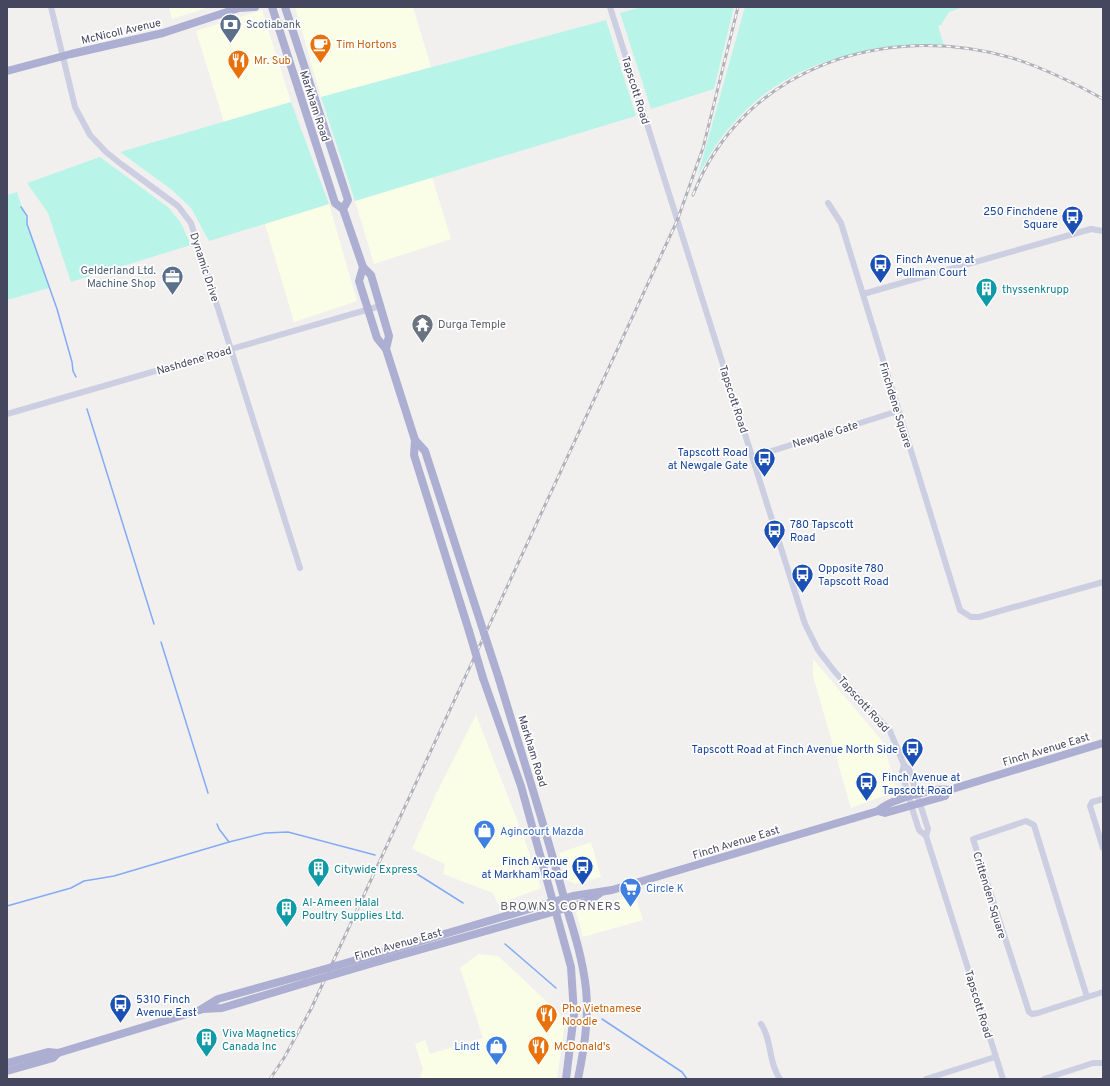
<svg xmlns="http://www.w3.org/2000/svg" width="1110" height="1086" viewBox="0 0 1110 1086" font-family="Overpass,sans-serif">
<style>
.commercial{fill:#fafee7}
.green{fill:#b9f4e9}
.lines{fill:none;stroke-linecap:round;stroke-linejoin:round}
.stream{stroke:#82abf5;stroke-width:1.5}
.minor{stroke:#cccee1;stroke-width:6}
.major{stroke:#acafd1;stroke-width:8}
.rail-casing{stroke:#b1b1ba;stroke-width:3}
.rail{stroke:#fff;stroke-width:1.5;stroke-dasharray:4.5;stroke-linecap:butt}
.major-bridge{stroke:#acafd1;stroke-width:8}
.labels{text-anchor:middle;stroke-width:3.5;stroke-linejoin:round;paint-order:stroke}
.service-label{font-size:11px;fill:#4e5e75;stroke:#fff;text-anchor:start}
.street-label{font-size:11px;fill:#45475f;stroke:#fff}
.food-label{font-size:11px;fill:#c56008;stroke:#fff;text-anchor:start}
.transit-label{font-size:11px;fill:#164399;stroke:#fff;text-anchor:start}
.culture-label{font-size:11px;fill:#0d838f;stroke:#fff;text-anchor:start}
.worship-label{font-size:11px;fill:#5b616d;stroke:#fff;text-anchor:start}
.shop-label{font-size:11px;fill:#366cbe;stroke:#fff;text-anchor:start}
.neighbourhood-label{font-size:12px;letter-spacing:1px;fill:#5b5b65;stroke:#fff}
</style>
<rect width="100%" height="100%" fill="#f2f0ef"/>
<g class="commercial">
<path d="M169,7H209L172,19Z"/>
<path d="M295,7H413L431,67L321,97Z"/>
<path d="M262,10L291,102L224,122L196,31Z"/>
<path d="M432,177L451,239L374,264L355,201Z"/>
<path d="M329,204L357,301L294,322L265,224Z"/>
<path d="M813,659L883,742L897,791L851,808L813,676Z"/>
<path d="M476,715L523,835L541,888L498,904L493,893L443,874L445,864L412,849L436,794Z"/>
<path d="M591,842L601,877L575,884L567,880L559,853Z"/>
<path d="M635,895L643,920L583,937L576,912Z"/>
<path d="M479,954L498,956L559,1013L565,1023L557,1079H416L420,1078L423,1069L415,1044L425,1040L430,1054L483,1038L460,968Z"/>
</g>
<g class="green">
<path d="M642,7H734L714,89L651,109L620,13Z"/>
<path d="M745,7H964L949,12L941,25L938,26L944,45C924,43 904,45 884,48C822,57 771,79 730,127C717,141 708,159 698,175Z"/>
<path d="M606,20L636,116L355,201L321,97Z"/>
<path d="M291,102L329,204L209,241L191,208L172,190L120,152Z"/>
<path d="M100,157L169,208L181,223L191,245L71,282L48,213L27,183Z"/>
<path d="M17,192L49,288L7,300V195Z"/>
</g>
<g class="lines">
<g class="stream">
<path d="M21,207L27,216V224L57,309L72,362L73,371L76,377"/>
<path d="M87,409L154,624"/>
<path d="M161,642L208,793"/>
<path d="M217,824L219,829L229,842"/>
<path d="M406,867L463,903"/>
<path d="M7,906L71,888L84,881L114,876L229,842L265,833L288,832L375,855"/>
<path d="M505,944L556,988"/>
<path d="M602,1019L682,1072L687,1079"/>
</g>
<g class="minor">
<path d="M51,7L75,107L90,135L106,152L121,164L178,206L191,223L300,568"/>
<path d="M610,7L805,624L818,650L835,672L890,731L904,765L909,769L928,829L926,836L1003,1079"/>
<path d="M828,203L841,223L960,610L971,617H979L1103,582"/>
<path d="M863,294L1091,229L1103,231"/>
<path d="M7,414L380,306"/>
<path d="M753,457L898,411"/>
<path d="M904,765L902,772L911,805L919,830L926,836"/>
<path d="M1103,799L1092,802L1090,806L1103,848"/>
<path d="M1087,997L1034,825L1026,821L973,839L1029,1012L1032,1014L1038,1013L1103,992"/>
<path d="M761,1024C772,1039 768,1062 780,1079"/>
<path d="M926,1079L995,1057"/>
<path d="M1044,1079L1093,1063H1103"/>
</g>
<g class="major">
<path d="M272,7L335,203L343,209L363,267L371,275L389,336L386,349"/>
<path d="M285,7L348,200L343,209"/>
<path d="M7,71L71,54L163,33L239,8L255,7"/>
<path d="M363,267L359,281L377,338L386,349L415,440L414,455L469,631"/>
<path d="M415,440L425,451L484,633"/>
<path d="M483,678L521,786L571,967L574,1014L566,1079"/>
<path d="M499,679C522,756 547,832 567,909C575,935 583,961 586,989C589,1020 584,1049 578,1079"/>
<path d="M878,811L885,813L945,796L949,790"/>
<path d="M377,954L573,896L612,890L878,811C889,800 934,787 949,790L1103,743"/>
<path d="M380,961L556,911L589,901L600,893"/>
<path d="M203,1009L222,1008L305,983"/>
<path d="M7,1063L48,1052L58,1053L200,1010L218,999L304,975"/>
<path d="M7,1071L53,1058L58,1053"/>
</g>
<defs>
<g id="rail">
<path d="M693,195C743,67 885,21 1012,58C1044,68 1074,83 1103,99"/>
<path d="M270,1079L284,1058L311,1009L677,221L703,148L738,7"/>
</g>
</defs>
<use href="#rail" class="rail-casing"/>
<use href="#rail" class="rail"/>
<g class="major-bridge">
<path d="M469,631L483,678"/>
<path d="M484,633L499,679"/>
<path d="M304,975L377,954"/>
<path d="M305,983L380,961"/>
</g>
</g>
<defs>
<symbol id="bank-pin" viewBox="-11 -11 22 30"><path d="M0 17L-7.5 6A9.5 9.5 0 1 1 7.5 6Z" fill="#5c6f8a" stroke="#fff"/><path d="M-6-4H6V4H-6ZM0-2.3a2.3 2.3 0 1 0 0 4.6a2.3 2.3 0 1 0 0-4.6Z" fill="#fff"/></symbol>
<symbol id="cafe-pin" viewBox="-11 -11 22 30"><path d="M0 17L-7.5 6A9.5 9.5 0 1 1 7.5 6Z" fill="#e8710a" stroke="#fff"/><path d="M-5.5-4.5H6V0H3Q3 3.5 0 3.5H-2.5Q-5.5 3.5-5.5 0ZM3-3.2v2h1.7v-2ZM-6 4.5H4V6H-6Z" fill="#fff"/></symbol>
<symbol id="restaurant-pin" viewBox="-11 -11 22 30"><path d="M0 17L-7.5 6A9.5 9.5 0 1 1 7.5 6Z" fill="#e8710a" stroke="#fff"/><path d="M-5-6h1v4h1v-4h1v4h1v-4h1v5L-1.5 .5V6h-2V.5L-5-1ZM5-6V6H3V1.5H1.5Q1.5-4 5-6Z" fill="#fff"/></symbol>
<symbol id="bus-pin" viewBox="-11 -11 22 30"><path d="M0 17L-7.5 6A9.5 9.5 0 1 1 7.5 6Z" fill="#1a4fb4" stroke="#fff"/><path d="M-5-6H5V4H4V6H2V4H-2V6H-4V4H-5ZM-3.5-4V0h7V-4ZM-3.5 1.2v1.5H-2V1.2ZM2 1.2v1.5H3.5V1.2Z" fill="#fff"/></symbol>
<symbol id="office-pin" viewBox="-11 -11 22 30"><path d="M0 17L-7.5 6A9.5 9.5 0 1 1 7.5 6Z" fill="#5c6f8a" stroke="#fff"/><path d="M-6-3h4V-5.5h4V-3h4V5H-6ZM-1-4.5V-3h2v-1.5ZM-6 0V1H6V0Z" fill="#fff"/></symbol>
<symbol id="building-pin" viewBox="-11 -11 22 30"><path d="M0 17L-7.5 6A9.5 9.5 0 1 1 7.5 6Z" fill="#0f9aa8" stroke="#fff"/><path d="M-4-6H4V6H1V3H-1V6H-4ZM-2.5-4.3h1.7v1.8h-1.7ZM.8-4.3h1.7v1.8H.8ZM-2.5-1h1.7V.8h-1.7ZM.8-1h1.7V.8H.8Z" fill="#fff"/></symbol>
<symbol id="temple-pin" viewBox="-11 -11 22 30"><path d="M0 17L-7.5 6A9.5 9.5 0 1 1 7.5 6Z" fill="#6b7280" stroke="#fff"/><path d="M0-6L5-2H3V0L6.5 2.5H4V6H1.5V3h-3V6H-4V2.5H-6.5L-3 0V-2H-5Z" fill="#fff"/></symbol>
<symbol id="shop-pin" viewBox="-11 -11 22 30"><path d="M0 17L-7.5 6A9.5 9.5 0 1 1 7.5 6Z" fill="#3f7fe0" stroke="#fff"/><path d="M-5-2.5h2.3a2.7 3.5 0 0 1 5.4 0H5L5.5 6h-11ZM-1.5-2.5h3a1.5 2.3 0 0 0-3 0Z" fill="#fff"/></symbol>
<symbol id="supermarket-pin" viewBox="-11 -11 22 30"><path d="M0 17L-7.5 6A9.5 9.5 0 1 1 7.5 6Z" fill="#3f7fe0" stroke="#fff"/><path d="M-6-5.5h2.5l.6 2H6L4.5 2H-2.5L-4.4-4H-6ZM-1.5 3.2a1.3 1.3 0 1 0 .1 0ZM3 3.2a1.3 1.3 0 1 0 .1 0Z" fill="#fff"/></symbol>
</defs>
<g fill-rule="evenodd">
<use href="#bank-pin" x="218" y="12" width="25" height="34"/>
<use href="#cafe-pin" x="308" y="32" width="25" height="34"/>
<use href="#restaurant-pin" x="226" y="48" width="25" height="34"/>
<use href="#bus-pin" x="1060" y="204" width="25" height="34"/>
<use href="#bus-pin" x="868" y="252" width="25" height="34"/>
<use href="#office-pin" x="160" y="264" width="25" height="34"/>
<use href="#building-pin" x="974" y="276" width="25" height="34"/>
<use href="#temple-pin" x="410" y="312" width="25" height="34"/>
<use href="#bus-pin" x="752" y="446" width="25" height="34"/>
<use href="#bus-pin" x="762" y="518" width="25" height="34"/>
<use href="#bus-pin" x="790" y="562" width="25" height="34"/>
<use href="#bus-pin" x="900" y="736" width="25" height="34"/>
<use href="#bus-pin" x="854" y="770" width="25" height="34"/>
<use href="#shop-pin" x="472" y="818" width="25" height="34"/>
<use href="#bus-pin" x="570" y="854" width="25" height="34"/>
<use href="#building-pin" x="306" y="856" width="25" height="34"/>
<use href="#supermarket-pin" x="618" y="876" width="25" height="34"/>
<use href="#building-pin" x="274" y="896" width="25" height="34"/>
<use href="#bus-pin" x="108" y="992" width="25" height="34"/>
<use href="#restaurant-pin" x="534" y="1002" width="25" height="34"/>
<use href="#building-pin" x="194" y="1026" width="25" height="34"/>
<use href="#shop-pin" x="484" y="1034" width="25" height="34"/>
<use href="#restaurant-pin" x="526" y="1034" width="25" height="34"/>
</g>
<g class="labels">
<g class="service-label">
<text x="246" y="28">Scotiabank</text>
<text x="156" y="274" text-anchor="end">Gelderland Ltd.<tspan x="156" dy="13">Machine Shop</tspan></text>
</g>
<g class="street-label">
<text transform="translate(121 31) rotate(-13)" y="4">McNicoll Avenue</text>
<text transform="translate(636 90) rotate(73)" y="4">Tapscott Road</text>
<text transform="translate(315 106) rotate(72)" y="4">Markham Road</text>
<text transform="translate(205 267) rotate(72)" y="4">Dynamic Drive</text>
<text transform="translate(194 360) rotate(-16)" y="4">Nashdene Road</text>
<text transform="translate(734 399) rotate(72)" y="4">Tapscott Road</text>
<text transform="translate(896 405) rotate(73)" y="4">Finchdene Square</text>
<text transform="translate(825 434) rotate(-17)" y="4">Newgale Gate</text>
<text transform="translate(864 704) rotate(48)" y="4">Tapscott Road</text>
<text transform="translate(1046 749) rotate(-17)" y="4">Finch Avenue East</text>
<text transform="translate(533 751) rotate(73)" y="4">Markham Road</text>
<text transform="translate(736 842) rotate(-17)" y="4">Finch Avenue East</text>
<text transform="translate(990 895) rotate(73)" y="4">Crittenden Square</text>
<text transform="translate(398 944) rotate(-16)" y="4">Finch Avenue East</text>
<text transform="translate(979 1004) rotate(73)" y="4">Tapscott Road</text>
</g>
<g class="food-label">
<text x="336" y="48">Tim Hortons</text>
<text x="254" y="64">Mr. Sub</text>
<text x="562" y="1012">Pho Vietnamese<tspan x="562" dy="13">Noodle</tspan></text>
<text x="554" y="1050">McDonald's</text>
</g>
<g class="transit-label">
<text x="1058" y="215" text-anchor="end">250 Finchdene<tspan x="1058" dy="13">Square</tspan></text>
<text x="896" y="263">Finch Avenue at<tspan x="896" dy="13">Pullman Court</tspan></text>
<text x="748" y="456" text-anchor="end">Tapscott Road<tspan x="748" dy="13">at Newgale Gate</tspan></text>
<text x="790" y="528">780 Tapscott<tspan x="790" dy="13">Road</tspan></text>
<text x="818" y="572">Opposite 780<tspan x="818" dy="13">Tapscott Road</tspan></text>
<text x="898" y="753" text-anchor="end">Tapscott Road at Finch Avenue North Side</text>
<text x="882" y="781">Finch Avenue at<tspan x="882" dy="13">Tapscott Road</tspan></text>
<text x="568" y="865" text-anchor="end">Finch Avenue<tspan x="568" dy="13">at Markham Road</tspan></text>
<text x="136" y="1003">5310 Finch<tspan x="136" dy="13">Avenue East</tspan></text>
</g>
<g class="culture-label">
<text x="1002" y="293">thyssenkrupp</text>
<text x="334" y="873">Citywide Express</text>
<text x="302" y="906">Al-Ameen Halal<tspan x="302" dy="13">Poultry Supplies Ltd.</tspan></text>
<text x="222" y="1037">Viva Magnetics<tspan x="222" dy="13">Canada Inc</tspan></text>
</g>
<g class="worship-label">
<text x="438" y="328">Durga Temple</text>
</g>
<g class="shop-label">
<text x="500" y="835">Agincourt Mazda</text>
<text x="646" y="892">Circle K</text>
<text x="480" y="1050" text-anchor="end">Lindt</text>
</g>
<g class="neighbourhood-label">
<text x="561" y="910">BROWNS CORNERS</text>
</g>
</g>
<rect width="1110" height="1086" fill="none" stroke="#45475f" stroke-width="16"/>
</svg>
